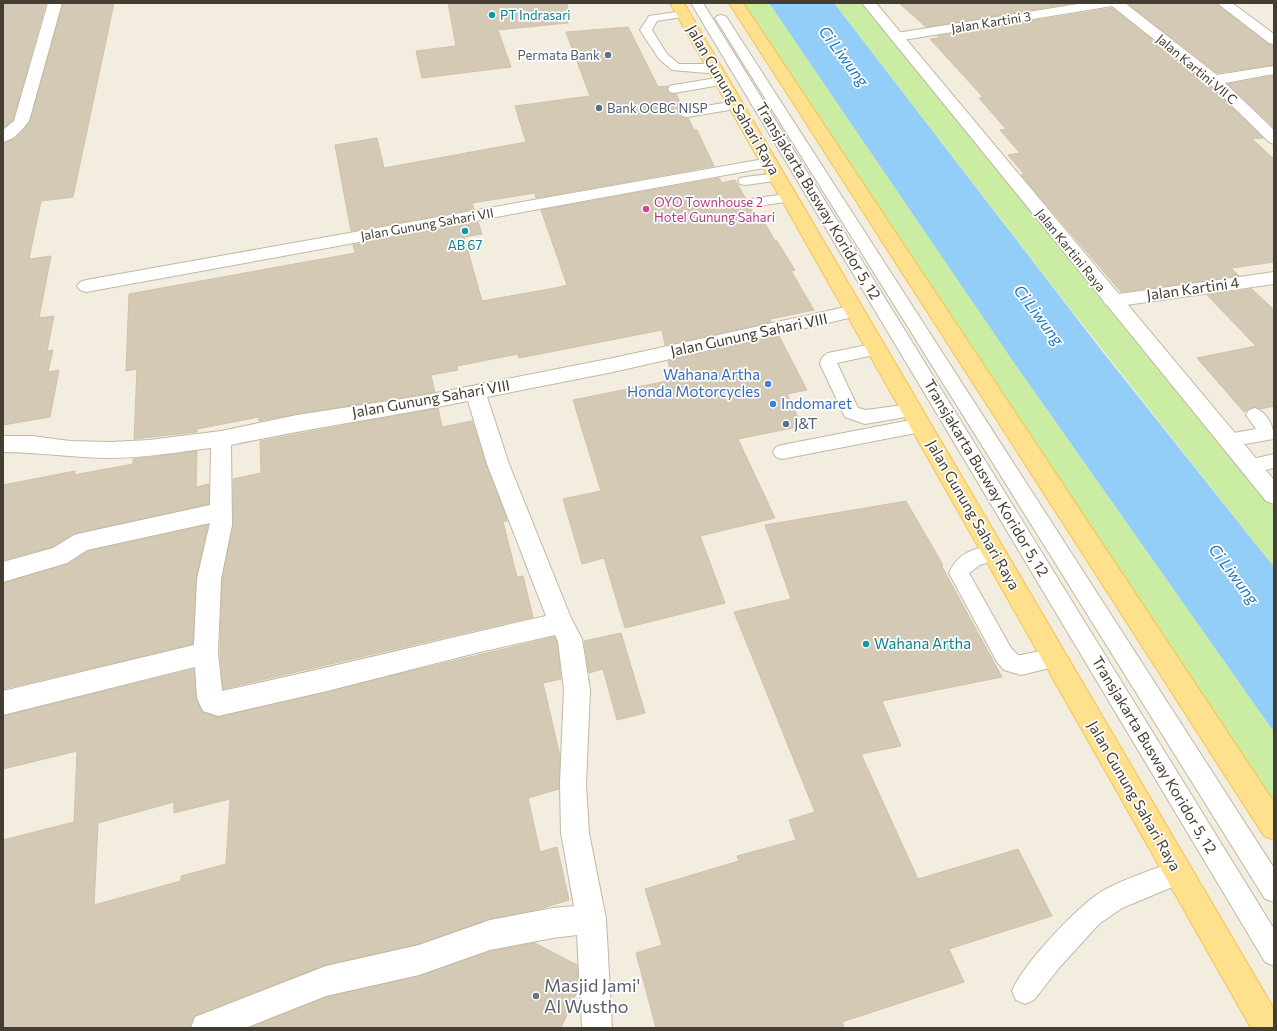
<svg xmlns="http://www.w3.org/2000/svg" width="1277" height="1031" viewBox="0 0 1277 1031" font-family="Commissioner,sans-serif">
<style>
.green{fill:#cbeda3}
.water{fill:#93cef8}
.building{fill:#d4c9b5;stroke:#d1c1a7;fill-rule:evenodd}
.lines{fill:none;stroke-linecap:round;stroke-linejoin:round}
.service-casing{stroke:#c1b8a5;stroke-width:2}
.minor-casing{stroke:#c1b8a5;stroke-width:2}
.tertiary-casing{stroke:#c1b8a5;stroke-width:2}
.primary-casing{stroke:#f1c34f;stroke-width:2}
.service{fill:#fff;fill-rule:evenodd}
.minor{fill:#fff;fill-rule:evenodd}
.tertiary{fill:#fff;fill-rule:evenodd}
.primary{fill:#ffe08d;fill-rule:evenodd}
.culture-dot{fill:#0f9aa8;stroke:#fff;stroke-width:1.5}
.service-dot{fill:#5c6f8a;stroke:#fff;stroke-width:1.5}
.hotel-dot{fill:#d1479c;stroke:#fff;stroke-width:1.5}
.shop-dot{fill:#3f7fe0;stroke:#fff;stroke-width:1.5}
.worship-dot{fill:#6b7280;stroke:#fff;stroke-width:1.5}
.labels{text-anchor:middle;stroke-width:3.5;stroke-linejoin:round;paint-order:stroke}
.far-culture-label{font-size:13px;fill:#0d838f;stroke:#fff;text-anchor:start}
.far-street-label{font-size:13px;fill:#443d31;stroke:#fff}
.far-service-label{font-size:13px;fill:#4e5e75;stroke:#fff;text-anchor:end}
.far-hotel-label{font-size:13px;fill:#b23c85;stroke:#fff;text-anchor:start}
.street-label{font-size:15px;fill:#443d31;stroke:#fff}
.shop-label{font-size:15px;fill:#366cbe;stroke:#fff;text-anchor:end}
.service-label{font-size:15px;fill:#4e5e75;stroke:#fff;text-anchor:start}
.culture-label{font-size:15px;fill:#0d838f;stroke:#fff;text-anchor:start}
.water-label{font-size:16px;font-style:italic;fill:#1f77bb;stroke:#fff}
.near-worship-label{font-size:18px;fill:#5b616d;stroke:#fff;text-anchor:start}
</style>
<rect width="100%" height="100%" fill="#f3ede0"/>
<g class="green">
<path d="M736,3H769L1045,407L1274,732V826Z"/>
<path d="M834,3H869L1274,495V567L1058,293Z"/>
</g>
<path class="water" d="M769,3H834L1102,351L1274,567V732L1017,367Z"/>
<g class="building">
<path d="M17,3H46L13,120L3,128V5Z"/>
<path d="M63,3H114L73,197L41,201L29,259L51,256L39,318L54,316L47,351L53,350L48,372L59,370L50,417L3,425V143L16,138L30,121Z"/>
<path d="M448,3H567L568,23L498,30L511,67L422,78L416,51L456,46Z"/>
<path d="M899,3H1075L926,27Z"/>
<path d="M1127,3H1216L1268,44L1274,46V65L1217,73Z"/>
<path d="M1112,8L1208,84L1263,138L1252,139L1274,159V262L1231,268L1239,276L1121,292L1021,175L1024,174L1008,155L1020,153L1000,130L1006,129L979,98L983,97L930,39L939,38L937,36Z"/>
<path d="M628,27L658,87L668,86L667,90L669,93L676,94L683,108L680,113L681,116L688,118L694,130H697L714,166L536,198L535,193L472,203L474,209L351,231L335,145L377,138L384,168L526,142L515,106L590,96L566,32Z"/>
<path d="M1274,76V128L1228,84Z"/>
<path d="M719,178L722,183L735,180L757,218H762L775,241H777L795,270L791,271L814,310L770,319L771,322L665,345L662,330L519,358L518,354L457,366L458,370L431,375L435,392L297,414L259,421V417L197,429V432L134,439L137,369L126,371L129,294L355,253L353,245L478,222L482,234L464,237L482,301L555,288L567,285L541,210Z"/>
<path d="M1252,289L1274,310V406L1260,409L1255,407L1244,412L1197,358L1256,346L1207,295Z"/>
<path d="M779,336L807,390L787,394L802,426L738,439L775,518L700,536L725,603L625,628L604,558L582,564L563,499L601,491L573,400L672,380L668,361Z"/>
<path d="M438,408L442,427L472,421L486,464L505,514L507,521L503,522L517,577L523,576L533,617L223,689L220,653L222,579L233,525V479L261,473L260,441Z"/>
<path d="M197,451L196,487L209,484V504L74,534L52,547L3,560V485L75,471L74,475L133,464V459Z"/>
<path d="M906,501L943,565H941L1002,677L882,701L901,746L861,754L918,879L1018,849L1052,916L949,949L964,982L842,1022L844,1028H656L636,953L662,945L645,889L739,861L737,856L796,840L789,820L815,812L734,612L791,599L765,525Z"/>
<path d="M208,525L196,579L193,644L3,689V583L67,564L88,551Z"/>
<path d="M621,633L645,713L617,720L603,669L589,673L584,641Z"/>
<path d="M554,637L557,641L561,679L543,683L560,756L559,789L528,798L540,852L557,847L569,900L536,910L490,919L419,944L325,965L194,1016L190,1028H3V840L74,822L77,751L3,769V716L194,669L196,698L202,712L218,717ZM230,799L226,864L181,876V881L94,905L98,823L174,802V813Z"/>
<path d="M535,943L577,965L578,990L561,1028H249L326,997L419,976L490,951Z"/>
</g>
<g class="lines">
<defs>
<g id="service">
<path d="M691,3H703L1274,929V966L1265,962Z"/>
<path d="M683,11L687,12L689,14L687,16L657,21L652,30L667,54L679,64H718L720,67L718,70L707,73L672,70L659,59L640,30L649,16Z"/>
<path d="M721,15L725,16L727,18L1274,868V902L1265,899L715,18L717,16Z"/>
<path d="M722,77L726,78L728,81L726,84L674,93L670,92L668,89L670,86L674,85Z"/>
<path d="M736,101L741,102L742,105L741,108L687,117L682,116L681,113L682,110L687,109Z"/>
<path d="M777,173L782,174L784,177L782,180L745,185L740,184L738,181L740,178L745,177Z"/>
<path d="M788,194L793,195L795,198L793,201L757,206L752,205L750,202L752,199L757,198Z"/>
<path d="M877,343L883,345L885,349L883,353L837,363L858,408L866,410L911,404L917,405L920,410L917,415L865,424L845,417L820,364C821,358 823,356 828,353Z"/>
<path d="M1255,408C1268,413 1274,427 1274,439L1228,447L1222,445L1219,440L1222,435L1256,429L1246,415L1249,410Z"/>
<path d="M921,418L927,420L930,425L927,430L921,432L782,459L776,457L773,452L776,447L782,445Z"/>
<path d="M1274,454V468L1250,473L1244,471L1241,466L1244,461Z"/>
<path d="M994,544L1001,546L1004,552L1001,558L980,565L969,573L1011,648L1018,655H1021L1055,648L1062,651L1066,658L1062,665L1021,675L1004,670L997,662L949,573C959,551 973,550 994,544Z"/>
<path d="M1178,860L1187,863L1190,872L1187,881L1122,908L1099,924L1059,968L1034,1000L1025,1004L1016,1000L1012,991C1023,964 1079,904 1104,890C1126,878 1155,869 1178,860Z"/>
</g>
<g id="minor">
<path d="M48,3H62L29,121C22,130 15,139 3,142V130L14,121Z"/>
<path d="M1084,3H1125L1217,75L1274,66V74L1225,83L1274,130V144L1269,142L1209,83L1112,6L897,41L892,40L890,37L892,34L897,33Z"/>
<path d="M1217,3H1232L1274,34V44L1269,43Z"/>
<path d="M769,158L775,160L777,163L775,166L86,292L80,290L77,286L80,282L86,280Z"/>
<path d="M1274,272V284L1112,307L1106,305L1103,301L1106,297L1112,295Z"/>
<path d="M855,305L862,307L864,311L862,315L613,372L487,397L509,464L571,618L582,639L590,690L586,784L589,833L606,919L612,1028H582L577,935L553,938L490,950L419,975L326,996L245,1028H191L195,1017L326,966L419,945L490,920L553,908L574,906L561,833L560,784L564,690L558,641L555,635L476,653L327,691L218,716L203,711L197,698L195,667L3,715V691L194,645L197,579L210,523L87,550L67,563L3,582V562L53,548L74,535L82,533L210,505L211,448C177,452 144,458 110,458C74,458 39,452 3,452V436H32L70,441L111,442L149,440L221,431L297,415L421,396L613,358ZM468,401L487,464L546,616C438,640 330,668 222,691L218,653L221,579L232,525L231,445C310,428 389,417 468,401Z"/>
</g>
<path id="tertiary" d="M862,3H876L1274,480V504L1266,501Z"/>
<g id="primary">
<path d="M670,3H684L1274,1009V1028H1251Z"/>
<path d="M729,3H743L1274,802V840L1264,836Z"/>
</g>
</defs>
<use href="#service" class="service-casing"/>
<use href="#minor" class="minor-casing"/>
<use href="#tertiary" class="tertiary-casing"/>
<use href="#primary" class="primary-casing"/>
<use href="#service" class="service"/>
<use href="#minor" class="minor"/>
<use href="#tertiary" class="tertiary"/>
<use href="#primary" class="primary"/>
</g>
<g class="culture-dot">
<circle cx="492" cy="15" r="4"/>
<circle cx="465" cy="231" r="4"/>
<circle cx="866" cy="644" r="4"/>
</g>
<g class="service-dot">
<circle cx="608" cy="55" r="4"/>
<circle cx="599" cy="108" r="4"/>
<circle cx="786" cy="424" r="4"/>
</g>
<circle class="hotel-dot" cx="646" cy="209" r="4"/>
<g class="shop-dot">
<circle cx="768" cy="384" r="4"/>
<circle cx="773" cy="404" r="4"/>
</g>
<circle class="worship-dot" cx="536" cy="996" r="4"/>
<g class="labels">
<g class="far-culture-label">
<text x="500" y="20">PT Indrasari</text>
<text x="465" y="250" text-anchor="middle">AB 67</text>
</g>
<g class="far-street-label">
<text transform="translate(991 22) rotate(-9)" y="5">Jalan Kartini 3</text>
<text transform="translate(1197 69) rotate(40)" y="5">Jalan Kartini VII C</text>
<text transform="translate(427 224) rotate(-10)" y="5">Jalan Gunung Sahari VII</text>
<text transform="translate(1071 250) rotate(51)" y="5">Jalan Kartini Raya</text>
</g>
<g class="far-service-label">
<text x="600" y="60">Permata Bank</text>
<text x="607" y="113" text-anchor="start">Bank OCBC NISP</text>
</g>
<g class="far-hotel-label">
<text x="654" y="207">OYO Townhouse 2<tspan x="654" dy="15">Hotel Gunung Sahari</tspan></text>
</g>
<g class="street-label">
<text transform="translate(733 100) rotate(60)" y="5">Jalan Gunung Sahari Raya</text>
<text transform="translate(818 201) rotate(59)" y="5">Transjakarta Busway Koridor 5, 12</text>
<text transform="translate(1193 289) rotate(-8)" y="5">Jalan Kartini 4</text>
<text transform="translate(749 335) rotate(-12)" y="5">Jalan Gunung Sahari VIII</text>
<text transform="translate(431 399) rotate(-10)" y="5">Jalan Gunung Sahari VIII</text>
<text transform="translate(986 478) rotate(59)" y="5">Transjakarta Busway Koridor 5, 12</text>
<text transform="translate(973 515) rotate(60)" y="5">Jalan Gunung Sahari Raya</text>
<text transform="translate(1154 755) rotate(59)" y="5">Transjakarta Busway Koridor 5, 12</text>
<text transform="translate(1134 796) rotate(60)" y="5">Jalan Gunung Sahari Raya</text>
</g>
<g class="shop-label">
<text x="760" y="380">Wahana Artha<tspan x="760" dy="17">Honda Motorcycles</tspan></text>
<text x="781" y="409" text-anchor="start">Indomaret</text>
</g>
<g class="service-label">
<text x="794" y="429">J&amp;T</text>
</g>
<g class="culture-label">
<text x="874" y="649">Wahana Artha</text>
</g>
<g class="water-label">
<text transform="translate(844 56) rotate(53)" y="6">Ci Liwung</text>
<text transform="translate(1039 315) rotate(53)" y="6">Ci Liwung</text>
<text transform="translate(1234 574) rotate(53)" y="6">Ci Liwung</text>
</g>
<g class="near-worship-label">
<text x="544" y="992">Masjid Jami'<tspan x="544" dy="21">Al Wustho</tspan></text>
</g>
</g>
<rect width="1277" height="1031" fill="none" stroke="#443d31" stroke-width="8"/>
</svg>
